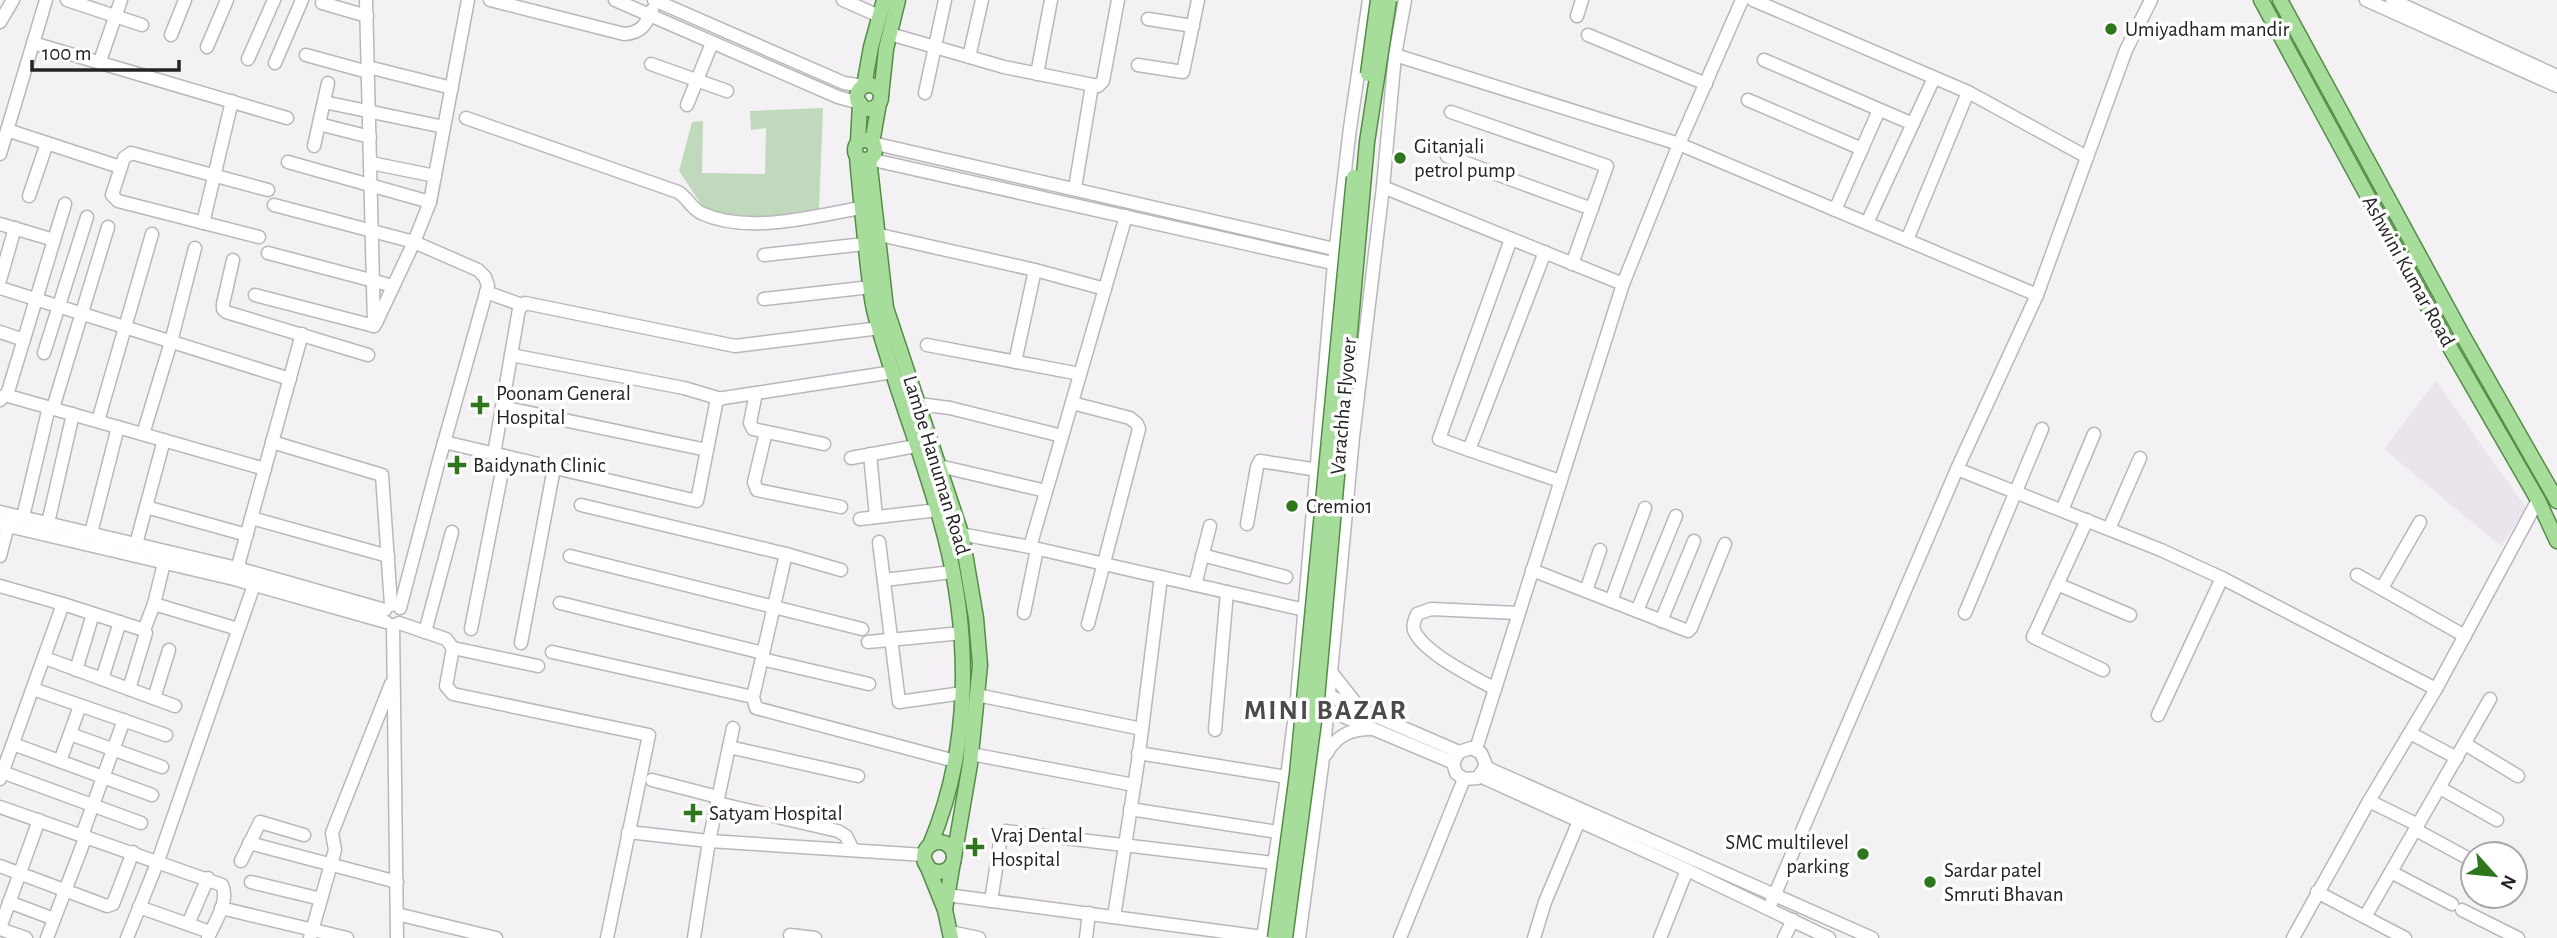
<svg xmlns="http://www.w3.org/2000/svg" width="2557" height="938" viewBox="0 0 2557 938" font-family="'Alegreya Sans',sans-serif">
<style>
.built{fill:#eae4ed}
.green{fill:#c0d8bb}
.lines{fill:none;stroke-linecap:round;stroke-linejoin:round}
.minor-casing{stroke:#b9b7ba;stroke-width:15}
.major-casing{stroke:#538d46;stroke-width:17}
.minor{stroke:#fff;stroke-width:12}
.major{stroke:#a7dd9b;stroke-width:14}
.major-bridge-casing{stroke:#538d46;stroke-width:17;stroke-linecap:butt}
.major-bridge{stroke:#a7dd9b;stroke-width:14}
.poi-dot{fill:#2e771c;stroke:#fff;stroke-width:2.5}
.labels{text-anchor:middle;stroke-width:7;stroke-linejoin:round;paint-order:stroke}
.poi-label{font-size:21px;fill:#242324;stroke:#fff;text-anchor:start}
.street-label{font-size:21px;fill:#242324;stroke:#fff}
.district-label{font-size:28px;font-weight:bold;letter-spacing:2px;fill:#4b4a4c;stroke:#fff}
</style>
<rect width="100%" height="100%" fill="#f3f1f4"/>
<path class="built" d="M2436,381L2526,508L2501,546L2384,449Z"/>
<path class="green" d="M823,108L819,209L757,218L705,210L679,171L692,122L703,121L702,173L765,174L766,128L751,130L750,111Z"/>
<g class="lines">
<defs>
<g id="minor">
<path d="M67,0L142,25"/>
<path d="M366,0L374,326"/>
<path d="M490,0L624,34C641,33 646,25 652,10"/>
<path d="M615,0L838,97L860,103"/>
<path d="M654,0L844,83L864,86"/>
<path d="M843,0L879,16"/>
<path d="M1753,0L1968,92L1907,240"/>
<path d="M2366,0L2557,86"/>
<path d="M2392,0L2557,76"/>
<path d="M322,3L367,16"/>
<path d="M1577,16L1582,0"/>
<path d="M1148,19L1193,26"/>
<path d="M0,22L13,0"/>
<path d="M890,34L1004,67L1098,86L1103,81L1118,0"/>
<path d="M171,35L185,0"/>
<path d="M1588,35L1706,84"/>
<path d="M33,43L287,118"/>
<path d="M207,47L227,0"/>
<path d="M306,55L368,72"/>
<path d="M1395,55L1679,144L2037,295"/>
<path d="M969,57L982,0"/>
<path d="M248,59L274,0"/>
<path d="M1764,60L1913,124"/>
<path d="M100,61L121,0"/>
<path d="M275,63L302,0"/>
<path d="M651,64L727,91"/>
<path d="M1138,65L1183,72L1198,0"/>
<path d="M368,67L452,88"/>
<path d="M1037,74L1051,0"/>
<path d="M1968,92L2087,157"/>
<path d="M925,93L945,0"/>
<path d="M1748,100L1862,149"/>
<path d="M324,102L444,127"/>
<path d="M687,105L712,43"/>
<path d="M1451,112L1607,166L1572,264"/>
<path d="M466,118L678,192C687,197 691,208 701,213C749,235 812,216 861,208"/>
<path d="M319,124L370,137"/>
<path d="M7,130L120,167"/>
<path d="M872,143L1343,251"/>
<path d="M314,146L328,83"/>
<path d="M0,154L46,0"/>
<path d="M1447,156L1592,209"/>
<path d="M869,159L1341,265"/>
<path d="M288,162L430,202"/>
<path d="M371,163L435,176"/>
<path d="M1383,187L1623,284"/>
<path d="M1075,188L1092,85"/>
<path d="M29,196L47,143"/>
<path d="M274,205L414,242L376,323"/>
<path d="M1835,210L1879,110"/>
<path d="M203,223L232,101"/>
<path d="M1867,223L1934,78"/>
<path d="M0,224L54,240"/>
<path d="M871,233L1035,270L1105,289"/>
<path d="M259,237L118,201L112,195L124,158L131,153L268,190"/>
<path d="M1545,252L1469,450L1560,481"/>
<path d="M268,253L393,286"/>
<path d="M764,255L865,244"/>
<path d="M233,260L223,304V309L226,312L368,355"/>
<path d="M0,280L15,228"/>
<path d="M0,288L290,379"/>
<path d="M486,292L522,305"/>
<path d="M255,295L374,326"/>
<path d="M764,299L871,287"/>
<path d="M0,332L24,340"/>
<path d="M927,345L1080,374"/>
<path d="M44,353L87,217"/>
<path d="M511,355L684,388L721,399"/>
<path d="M1015,362L1035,270"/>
<path d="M756,393L750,423L753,429L824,444"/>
<path d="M7,395L65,204"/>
<path d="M0,400L5,395L265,469"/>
<path d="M1072,403L1130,418L1137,424L1139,429L1088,624"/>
<path d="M919,404L950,408L1062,436"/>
<path d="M502,407L707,450"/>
<path d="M53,408L108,227"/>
<path d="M98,421L152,234"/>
<path d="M766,432L754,482L757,490L841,507"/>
<path d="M143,434L171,342L195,248"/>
<path d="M272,442L382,475L391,605"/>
<path d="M444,442L697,501L717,399L893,372"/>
<path d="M1469,450L1439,439L1511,239"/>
<path d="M494,454L519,309L525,303L735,346L880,328"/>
<path d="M870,454L876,517"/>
<path d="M851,458L916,446"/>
<path d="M939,466L1046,491"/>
<path d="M1957,469L2161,550L2222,578L2436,689"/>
<path d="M581,505L786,554L841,570"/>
<path d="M146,507L247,535"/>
<path d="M2062,510L2094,434"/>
<path d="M0,512L237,568L385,610"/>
<path d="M23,517L49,407"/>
<path d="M251,518L388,556"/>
<path d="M860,519L938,510"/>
<path d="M2087,520L2033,637L2103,670"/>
<path d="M48,523L73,414"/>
<path d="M0,524L234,579L386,622"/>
<path d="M1247,524L1257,467L1260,461L1318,470"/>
<path d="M2109,529L2140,458"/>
<path d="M91,533L118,427"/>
<path d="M946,540L966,535L1030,547L1305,610"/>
<path d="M879,542L899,702L963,693"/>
<path d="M136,544L164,440"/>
<path d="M1030,547L1126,216"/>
<path d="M786,554L753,697L756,708L955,761"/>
<path d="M1202,555L1286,577"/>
<path d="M0,556L10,518"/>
<path d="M570,556L862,629"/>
<path d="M1532,570L1688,631L1691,628L1725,544"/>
<path d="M236,573L302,334"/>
<path d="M2357,575L2465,636"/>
<path d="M884,580L952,572"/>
<path d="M2057,584L2130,615"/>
<path d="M1195,585L1210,526"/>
<path d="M0,586L63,604L0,779"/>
<path d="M2382,588L2420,522"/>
<path d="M1586,591L1600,550"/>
<path d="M1611,601L1645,508"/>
<path d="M560,603L763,653"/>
<path d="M63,604L144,630L146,633L129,689"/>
<path d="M154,604L238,629"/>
<path d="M400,608L438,464L488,286L485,277L478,270L414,242L430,202L468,0"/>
<path d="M1637,611L1676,516"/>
<path d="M1024,613L1037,549"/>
<path d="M1965,613L2042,429"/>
<path d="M1661,621L1694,541"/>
<path d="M399,623L446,639L453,648L446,686L453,694L649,735L607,938"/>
<path d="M393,625L397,938"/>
<path d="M471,629L505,456"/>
<path d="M144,630L154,604L166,555"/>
<path d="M425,632L452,532"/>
<path d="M868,642L962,633"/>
<path d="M521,643L554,468"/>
<path d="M453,648L538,666"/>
<path d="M552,652L753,697"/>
<path d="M45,658L175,706"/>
<path d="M762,659L869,684"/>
<path d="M76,670L93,614"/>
<path d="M1331,672L1357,705"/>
<path d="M102,679L120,622"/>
<path d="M33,689L166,735"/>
<path d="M1495,689C1474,677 1423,653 1414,630C1412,624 1415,620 1417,614L1431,609L1518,613"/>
<path d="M1325,694L1459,752"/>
<path d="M977,695L1142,729"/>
<path d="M154,698L169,650"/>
<path d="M1321,707L1447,760L1453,763L1456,773L1464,779L1478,778L1486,765L1481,753L1471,748L1459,752L1453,763"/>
<path d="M2158,715L2222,578"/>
<path d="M1215,730L1227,592"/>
<path d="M2410,733L2457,758"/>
<path d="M70,734L162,767"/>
<path d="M13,744L152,795"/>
<path d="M2465,744L2518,776"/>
<path d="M729,747L858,776"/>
<path d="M1476,749L1623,284L1679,144L1742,0"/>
<path d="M1138,753L1287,777"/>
<path d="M971,754L1134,785"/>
<path d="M1326,754C1336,736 1350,729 1371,729"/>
<path d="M60,761L80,706"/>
<path d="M1485,767L1872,938"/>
<path d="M2,772L141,823"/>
<path d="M1480,776L1687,870L1829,938"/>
<path d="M652,780L718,797"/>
<path d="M2440,788L2497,820"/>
<path d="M2369,801L2418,825"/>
<path d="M717,803L838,831L846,836L853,850"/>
<path d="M0,807L222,885C230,901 214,923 208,938"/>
<path d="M1130,809L1278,832"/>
<path d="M2416,830L2473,861"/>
<path d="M628,832L709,841L925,855"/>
<path d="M82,835L124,720"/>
<path d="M249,843L397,882"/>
<path d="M241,861L260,822L304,835"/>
<path d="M0,866L107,906L113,904L133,852"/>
<path d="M2391,872L2452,904"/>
<path d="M251,882L321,899"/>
<path d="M2317,892L2405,938"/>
<path d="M947,895L1263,937"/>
<path d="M991,901L1001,836L1005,831L1274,863"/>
<path d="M9,902L54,919"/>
<path d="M139,907L210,932"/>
<path d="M221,908L347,938"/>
<path d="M1769,908L1957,469L2037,295L2126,50L2151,0"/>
<path d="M2462,910L2518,938"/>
<path d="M397,914L496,938"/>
<path d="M1114,917L1138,761L1161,577"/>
<path d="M2365,917L2490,699"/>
<path d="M188,924L208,878"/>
<path d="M0,928L39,820"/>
<path d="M0,929L26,938"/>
<path d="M950,932L979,938"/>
<path d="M790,935L815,938"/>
<path d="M47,938L86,836"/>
<path d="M127,938L158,861L254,585"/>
<path d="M310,938L335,850L332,833L391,684"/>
<path d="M694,938L709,841L733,728"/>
<path d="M1086,938L1089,913"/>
<path d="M1263,938L1287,777L1297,698L1334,263L1350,128L1369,0"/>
<path d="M1299,938L1323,758L1353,437L1383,187L1395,55L1405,0"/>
<path d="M1400,938L1464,779"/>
<path d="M1534,938L1545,902L1579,821"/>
<path d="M1660,938L1687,870"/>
<path d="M1784,938L1793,920"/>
<path d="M2293,938L2369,801L2436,689L2538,500"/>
</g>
<g id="major">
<path d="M2261,0L2448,344L2538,500L2557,541"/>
<path d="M2280,0L2463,336L2557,501"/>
<circle cx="869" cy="97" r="12"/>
<path d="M864,86L871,47L884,0"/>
<path d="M881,96L886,49L898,0"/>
<circle cx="865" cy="150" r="10"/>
<path d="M858,142L860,103"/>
<path d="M872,143L879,103"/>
<path d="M857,156C860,193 864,230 868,267C870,282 871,299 875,314C895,389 926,462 945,537C971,638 971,748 930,845"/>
<path d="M869,159L886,308L962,536L976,618L980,665L977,695L970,764L954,857"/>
<circle cx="939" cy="857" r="15"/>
<path d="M926,863L945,910L951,938"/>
<path d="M945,909L953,862"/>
</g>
</defs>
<use href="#minor" class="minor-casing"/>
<use href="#major" class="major-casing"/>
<use href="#minor" class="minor"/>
<use href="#major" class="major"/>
<defs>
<g id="major-bridge">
<path d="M1368,74L1378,0"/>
<path d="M1275,938L1297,774L1354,177"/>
<path d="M1285,938L1317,699L1367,142L1389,0"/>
</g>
</defs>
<use href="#major-bridge" class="major-bridge-casing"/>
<use href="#major-bridge" class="major-bridge"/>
</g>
<g class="poi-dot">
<circle cx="2111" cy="29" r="7"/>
<circle cx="1400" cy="158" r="7"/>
<path d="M476.5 394.5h7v7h7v7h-7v7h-7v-7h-7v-7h7z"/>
<path d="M453.5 454.5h7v7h7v7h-7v7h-7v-7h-7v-7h7z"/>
<circle cx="1292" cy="506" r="7"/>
<path d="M689.5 802.5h7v7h7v7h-7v7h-7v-7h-7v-7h7z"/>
<path d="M971.5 836.5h7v7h7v7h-7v7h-7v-7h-7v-7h7z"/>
<circle cx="1863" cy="854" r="7"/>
<circle cx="1930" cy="882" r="7"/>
</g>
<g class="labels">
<g class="poi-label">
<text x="2125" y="36">Umiyadham mandir</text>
<text x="1414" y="153">Gitanjali<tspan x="1414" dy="24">petrol pump</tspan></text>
<text x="496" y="400">Poonam General<tspan x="496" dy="24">Hospital</tspan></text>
<text x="473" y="472">Baidynath Clinic</text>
<text x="1306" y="513">Cremio1</text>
<text x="709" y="820">Satyam Hospital</text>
<text x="991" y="842">Vraj Dental<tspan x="991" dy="24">Hospital</tspan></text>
<text x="1849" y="849" text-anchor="end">SMC multilevel<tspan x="1849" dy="24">parking</tspan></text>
<text x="1944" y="877">Sardar patel<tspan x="1944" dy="24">Smruti Bhavan</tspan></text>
</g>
<g class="street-label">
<text transform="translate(2409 271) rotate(61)" y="7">Ashwini Kumar Road</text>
<text transform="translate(1343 406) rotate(-85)" y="7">Varachha Flyover</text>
<text transform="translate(937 465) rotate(73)" y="7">Lambe Hanuman Road</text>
</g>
<g class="district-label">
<text x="1326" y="719">MINI BAZAR</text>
</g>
</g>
<g transform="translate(2494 875) rotate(117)"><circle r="33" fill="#ffffff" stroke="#a7a7a7" stroke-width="2"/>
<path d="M0-5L12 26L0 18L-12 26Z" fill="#2e771c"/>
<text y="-10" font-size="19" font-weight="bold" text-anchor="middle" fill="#242324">N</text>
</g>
<path d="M32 60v10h147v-10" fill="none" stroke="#242324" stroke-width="3.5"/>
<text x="42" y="60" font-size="21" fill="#242324" stroke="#ffffff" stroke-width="5" paint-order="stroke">100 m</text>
</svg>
